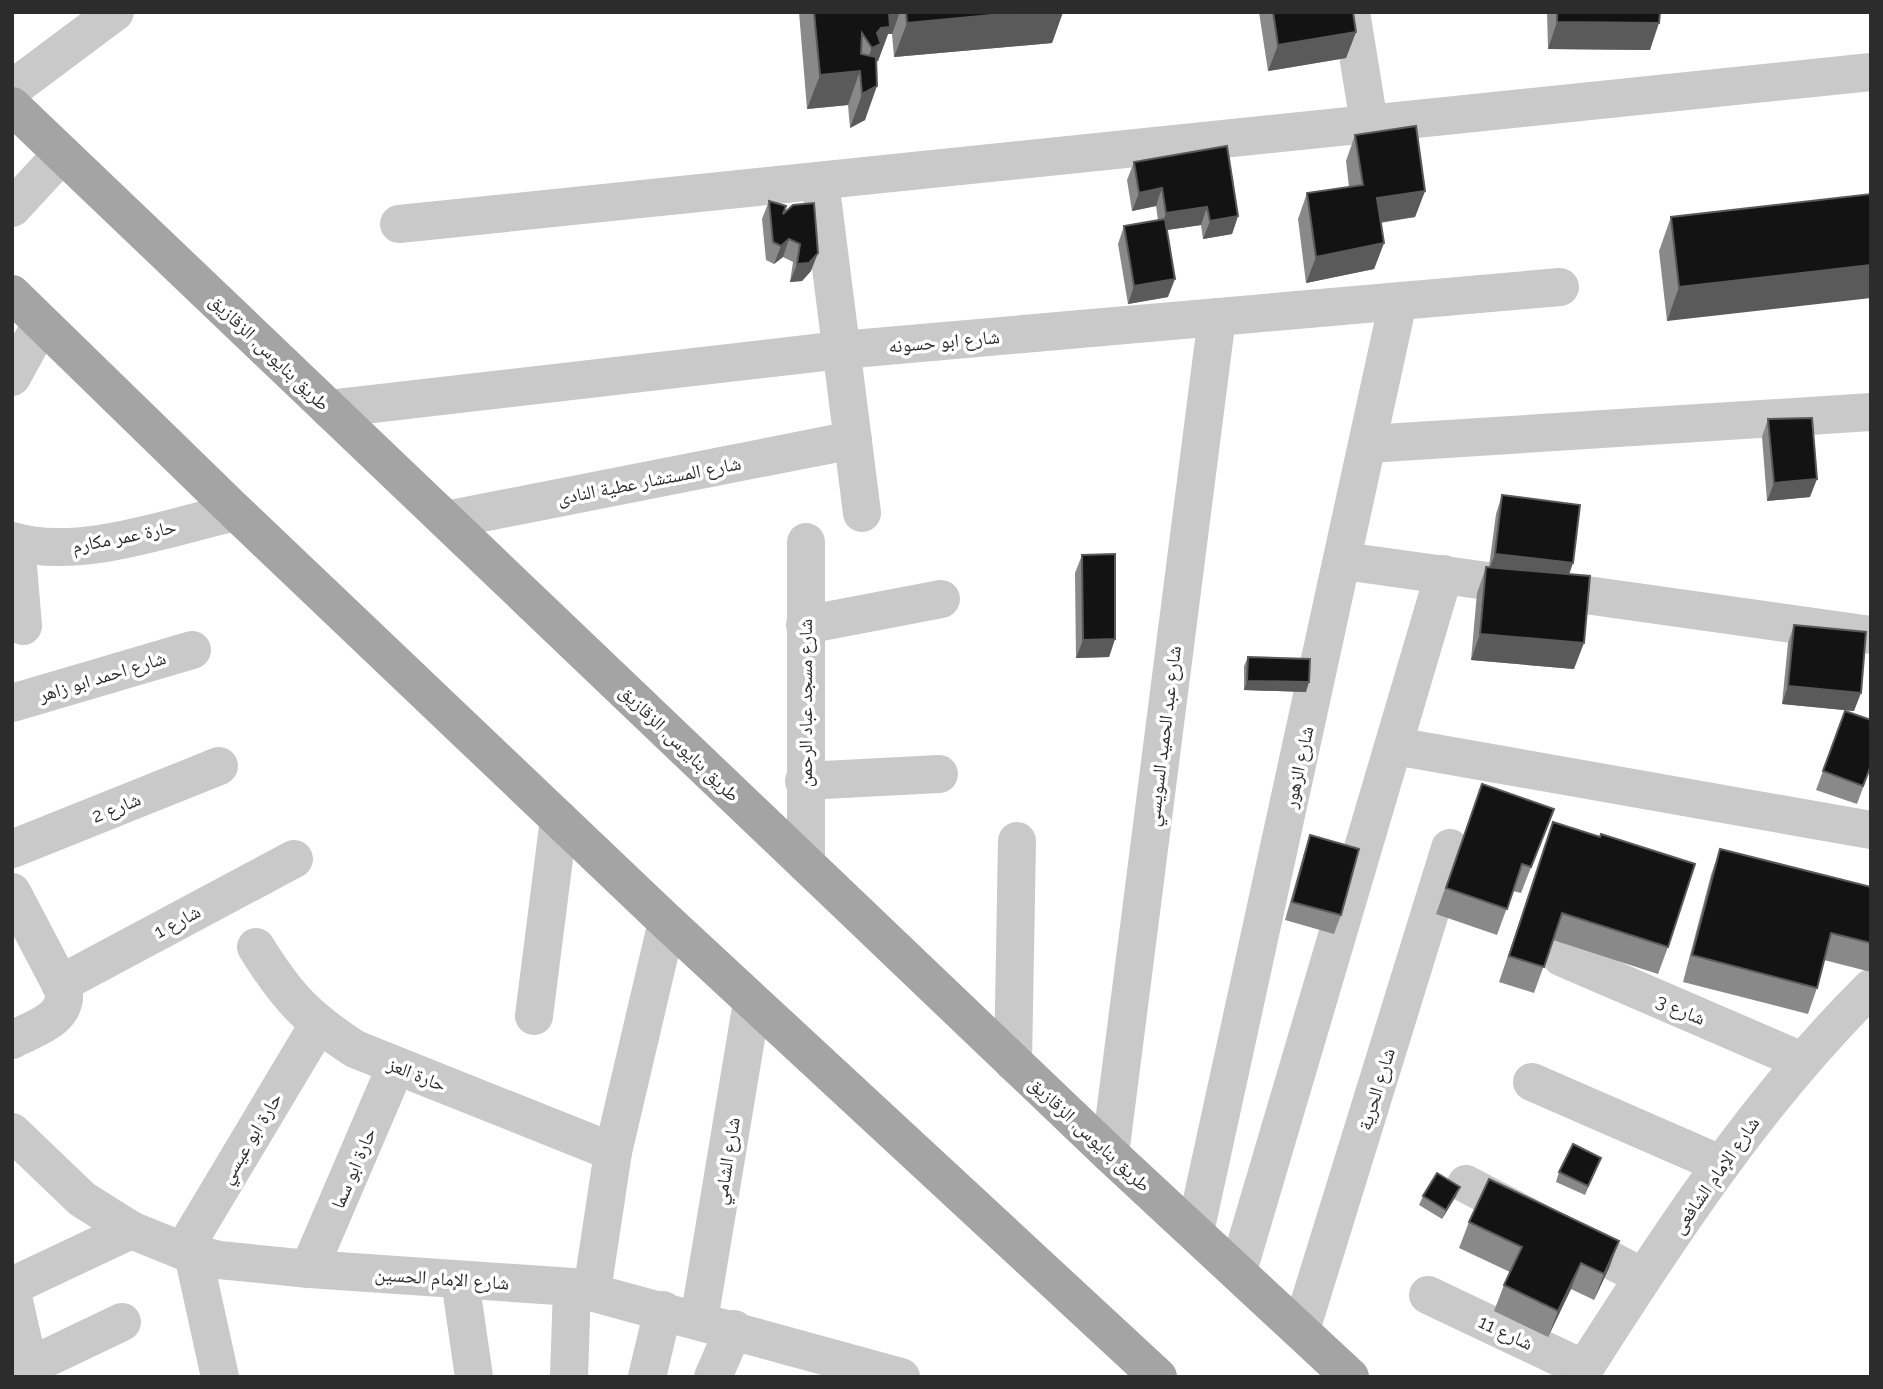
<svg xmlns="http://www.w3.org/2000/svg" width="1883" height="1389" viewBox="0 0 1883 1389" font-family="Raleway,'Noto Naskh Arabic',sans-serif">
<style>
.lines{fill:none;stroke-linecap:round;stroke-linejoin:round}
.minor{stroke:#c9c9c9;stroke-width:38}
.major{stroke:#a4a4a4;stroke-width:38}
.wall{fill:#898989}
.shaded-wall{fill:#5a5a5a}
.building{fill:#131313;stroke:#5a5a5a;stroke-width:2}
.labels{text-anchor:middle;stroke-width:7;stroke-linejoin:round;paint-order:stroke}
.street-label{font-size:19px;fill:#2c2c2c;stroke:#fff}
</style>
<rect width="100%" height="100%" fill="#fff"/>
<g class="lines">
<g class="minor">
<path d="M1351,12L1369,123"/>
<path d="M12,89L115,12"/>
<path d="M820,181L862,513"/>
<path d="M12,208L62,154"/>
<path d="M399,224L1871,72"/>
<path d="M12,377L41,324"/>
<path d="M329,409L841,350L1560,287"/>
<path d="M1368,444L1871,412"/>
<path d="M446,520L853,440"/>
<path d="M12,541C79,561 169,527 236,512"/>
<path d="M16,542L23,626"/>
<path d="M1344,561L1871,635"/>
<path d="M805,625L941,599"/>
<path d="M12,703L192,650"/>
<path d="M1395,746L1871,830"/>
<path d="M804,781L939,774"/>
<path d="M12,849L219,766"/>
<path d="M806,864V542"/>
<path d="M12,892L64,991C67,1020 34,1028 12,1040"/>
<path d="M256,947C287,997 306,1017 355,1049L613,1152"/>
<path d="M1561,957L1802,1061"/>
<path d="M60,984L294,859"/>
<path d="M534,1016L559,819"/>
<path d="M1013,1062L1017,841"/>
<path d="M1532,1082L1720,1164"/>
<path d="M12,1132L82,1199L131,1230L183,1251L219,1260L309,1269L572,1287L901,1377"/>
<path d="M1110,1154L1217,317"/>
<path d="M1466,1184L1643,1277"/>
<path d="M1195,1232L1398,302"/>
<path d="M183,1251L318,1025"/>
<path d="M193,1254L220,1377"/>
<path d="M309,1269L396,1066"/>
<path d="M1238,1271L1444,574"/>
<path d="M460,1280L474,1377"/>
<path d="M12,1286L131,1230"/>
<path d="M592,1291L613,1152L667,922"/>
<path d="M12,1292L31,1377"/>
<path d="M1428,1295L1584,1369"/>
<path d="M699,1320L752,1002"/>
<path d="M1301,1330L1450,848"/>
<path d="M30,1366L122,1322"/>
<path d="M569,1377L572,1287"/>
<path d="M647,1377L663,1310"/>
<path d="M713,1377L734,1329"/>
<path d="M1579,1377C1666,1240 1755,1103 1871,988"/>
</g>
<g class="major">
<path d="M12,106L1110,1154L1350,1377"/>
<path d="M12,294L236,512L667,922L1158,1377"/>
</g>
</g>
<g class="wall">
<path d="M799,12H1063L1052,43L894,57L892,34H888L878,61L876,62L865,120L850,128L848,105L807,109Z"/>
<path d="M1259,12H1353L1356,32L1346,58L1268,71Z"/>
<path d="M1547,12H1660L1650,50L1548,49Z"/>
<path d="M1355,135L1425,191L1415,217L1381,223L1384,243L1374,269L1306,283L1298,219L1307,193L1349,187L1346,161Z"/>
<path d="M1134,162L1238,216L1232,234L1203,239L1201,225L1167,230L1168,297L1128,304L1118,244L1124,226L1158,220L1156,206L1132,211L1127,180Z"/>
<path d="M1871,194L1667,321L1659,251L1671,217Z"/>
<path d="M769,201L783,214L793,205L811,271L802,281L790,282L793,262L783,257L774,264L766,260L762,219Z"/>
<path d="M1768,419L1810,497L1767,501L1762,437Z"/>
<path d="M1502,495L1569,574L1574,669L1471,660L1477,593L1486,567H1489L1496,514Z"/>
<path d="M1082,555L1115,639L1109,657L1076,658L1075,573Z"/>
<path d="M1794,625L1854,711L1782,704L1788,643Z"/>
<path d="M1248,657L1306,692L1244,690V666Z"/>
<path d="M1845,711L1871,766L1857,804L1816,790Z"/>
<path d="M1482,784L1554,809L1521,893L1513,891L1497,935L1436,914Z"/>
<path d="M1553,822L1668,947L1658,974L1553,940L1534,993L1499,982Z"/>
<path d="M1310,835L1341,915L1334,934L1285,920L1304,853Z"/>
<path d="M1720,849L1871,887V972L1824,960L1817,988L1808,1014L1683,982L1711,875Z"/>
<path d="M1601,1158L1585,1195L1556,1182L1559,1172Z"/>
<path d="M1423,1196H1456L1442,1219L1419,1205Z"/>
<path d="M1469,1222L1619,1241L1609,1268L1594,1300L1571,1289L1548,1337L1494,1311L1504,1285L1510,1272L1459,1248Z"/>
</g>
<g class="shaded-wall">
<path d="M884,12H900L892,34H888L878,61L874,62L861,79Z"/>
<path d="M1023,12H1063L1052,43L894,57L907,23Z"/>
<path d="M1557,22L1659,23L1650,50L1548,49Z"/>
<path d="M1356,32L1346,58L1268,71L1278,45Z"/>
<path d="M860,71L848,105L807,109L820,75Z"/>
<path d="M877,86L865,120L850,128L862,94Z"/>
<path d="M1162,188L1156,206L1132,211L1139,193Z"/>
<path d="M1425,191L1415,217L1367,224L1377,198Z"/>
<path d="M1207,207L1201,225L1160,231L1166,213Z"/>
<path d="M1238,216L1232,234L1203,239L1210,221Z"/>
<path d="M789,239L783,257L774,264L781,246Z"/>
<path d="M1384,243L1374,269L1306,283L1316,257Z"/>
<path d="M818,253L811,271L802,281L790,282L797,264Z"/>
<path d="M1871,265V298L1667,321L1679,287Z"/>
<path d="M1175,279L1168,297L1128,304L1134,286Z"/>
<path d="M1817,479L1810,497L1767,501L1774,483Z"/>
<path d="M1495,554L1573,563L1567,581L1488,572Z"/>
<path d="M1480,634L1584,643L1574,669L1471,660Z"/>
<path d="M1115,639L1109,657L1076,658L1083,640Z"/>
<path d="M1247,681L1309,682L1306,692L1244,690Z"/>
<path d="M1788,686L1861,693L1854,711L1782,704Z"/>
<path d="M1460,1187L1456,1196L1442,1219L1446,1210Z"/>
<path d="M1619,1241L1609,1268L1594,1300L1604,1274Z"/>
<path d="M1581,1263L1571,1289L1548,1337L1558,1311Z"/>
</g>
<g class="building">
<path d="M814,12H889L890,27L881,28L877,33L881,44L872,48L862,33L861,54L876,57L877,86L862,94L860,71L820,75Z"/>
<path d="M906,12H1023L907,23Z"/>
<path d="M1273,12H1353L1356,32L1278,45Z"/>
<path d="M1557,12H1660L1659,23L1557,22Z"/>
<path d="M1416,126L1425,191L1377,198L1384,243L1316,257L1307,193L1363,185L1355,135Z"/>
<path d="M1227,146L1238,216L1210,221L1207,207L1166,213L1162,188L1139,193L1134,162Z"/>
<path d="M1871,194V265L1679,287L1671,217Z"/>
<path d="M769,201L786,206L783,214L793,205L814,203L818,253L809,263L797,264L800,244L789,239L781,246L773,242Z"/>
<path d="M1165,219L1175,279L1134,286L1124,226Z"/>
<path d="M1812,418L1817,479L1774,483L1768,419Z"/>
<path d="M1502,495L1580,505L1573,563L1495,554Z"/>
<path d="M1115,554V639L1083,640L1082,555Z"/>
<path d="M1486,567L1590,576L1584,643L1480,634Z"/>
<path d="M1794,625L1866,632L1861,693L1788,686Z"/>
<path d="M1248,657L1310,659L1309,682L1247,681Z"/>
<path d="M1845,711L1871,720V765L1863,786L1823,771Z"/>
<path d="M1482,784L1554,809L1531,867L1522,864L1507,909L1446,888Z"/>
<path d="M1553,822L1600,837L1601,834L1695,864L1668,947L1562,913L1544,967L1509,956Z"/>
<path d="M1310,835L1359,849L1341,915L1292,902Z"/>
<path d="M1720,849L1871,887V943L1831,933L1817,988L1692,955Z"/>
<path d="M1573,1144L1601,1158L1588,1186L1559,1172Z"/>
<path d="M1437,1173L1460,1187L1446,1210L1423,1196Z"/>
<path d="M1489,1179L1619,1241L1604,1274L1581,1263L1558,1311L1504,1285L1522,1247L1469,1222Z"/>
</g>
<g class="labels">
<g class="street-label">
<text transform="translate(944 341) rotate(-5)" y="7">شارع ابو حسونه</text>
<text transform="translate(270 352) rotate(44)" y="7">طريق بنايوس, الزقازيق</text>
<text transform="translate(649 480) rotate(-11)" y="7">شارع المستشار عطية النادى</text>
<text transform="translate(124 536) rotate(-11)" y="7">حارة عمر مكارم</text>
<text transform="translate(102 676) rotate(-17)" y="7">شارع احمد ابو زاهر</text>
<text transform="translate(805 703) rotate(-90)" y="7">شارع مسجد عباد الرحمن</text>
<text transform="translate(1163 736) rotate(-83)" y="7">شارع عبد الحميد السويسي</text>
<text transform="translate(680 743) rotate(44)" y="7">طريق بنايوس, الزقازيق</text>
<text transform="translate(1298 767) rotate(-78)" y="7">شارع الزهور</text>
<text transform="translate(116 807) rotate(-22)" y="7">شارع 2</text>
<text transform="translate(177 921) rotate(-28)" y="7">شارع 1</text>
<text transform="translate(1681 1009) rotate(23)" y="7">شارع 3</text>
<text transform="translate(417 1074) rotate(22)" y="7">حارة العز</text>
<text transform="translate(1376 1089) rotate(-73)" y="7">شارع الحرية</text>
<text transform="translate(1090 1134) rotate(43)" y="7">طريق بنايوس, الزقازيق</text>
<text transform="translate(250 1138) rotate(-59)" y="7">حارة ابو عيسي</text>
<text transform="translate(726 1161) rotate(-81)" y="7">شارع الشامي</text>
<text transform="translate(353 1168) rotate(-67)" y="7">حارة ابو سما</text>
<text transform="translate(1715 1175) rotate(-55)" y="7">شارع الإمام الشافعى</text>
<text transform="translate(442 1278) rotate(4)" y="7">شارع الإمام الحسين</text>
<text transform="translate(1506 1332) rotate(25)" y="7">شارع 11</text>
</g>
</g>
<rect width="1883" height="1389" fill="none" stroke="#2c2c2c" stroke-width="28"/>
</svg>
